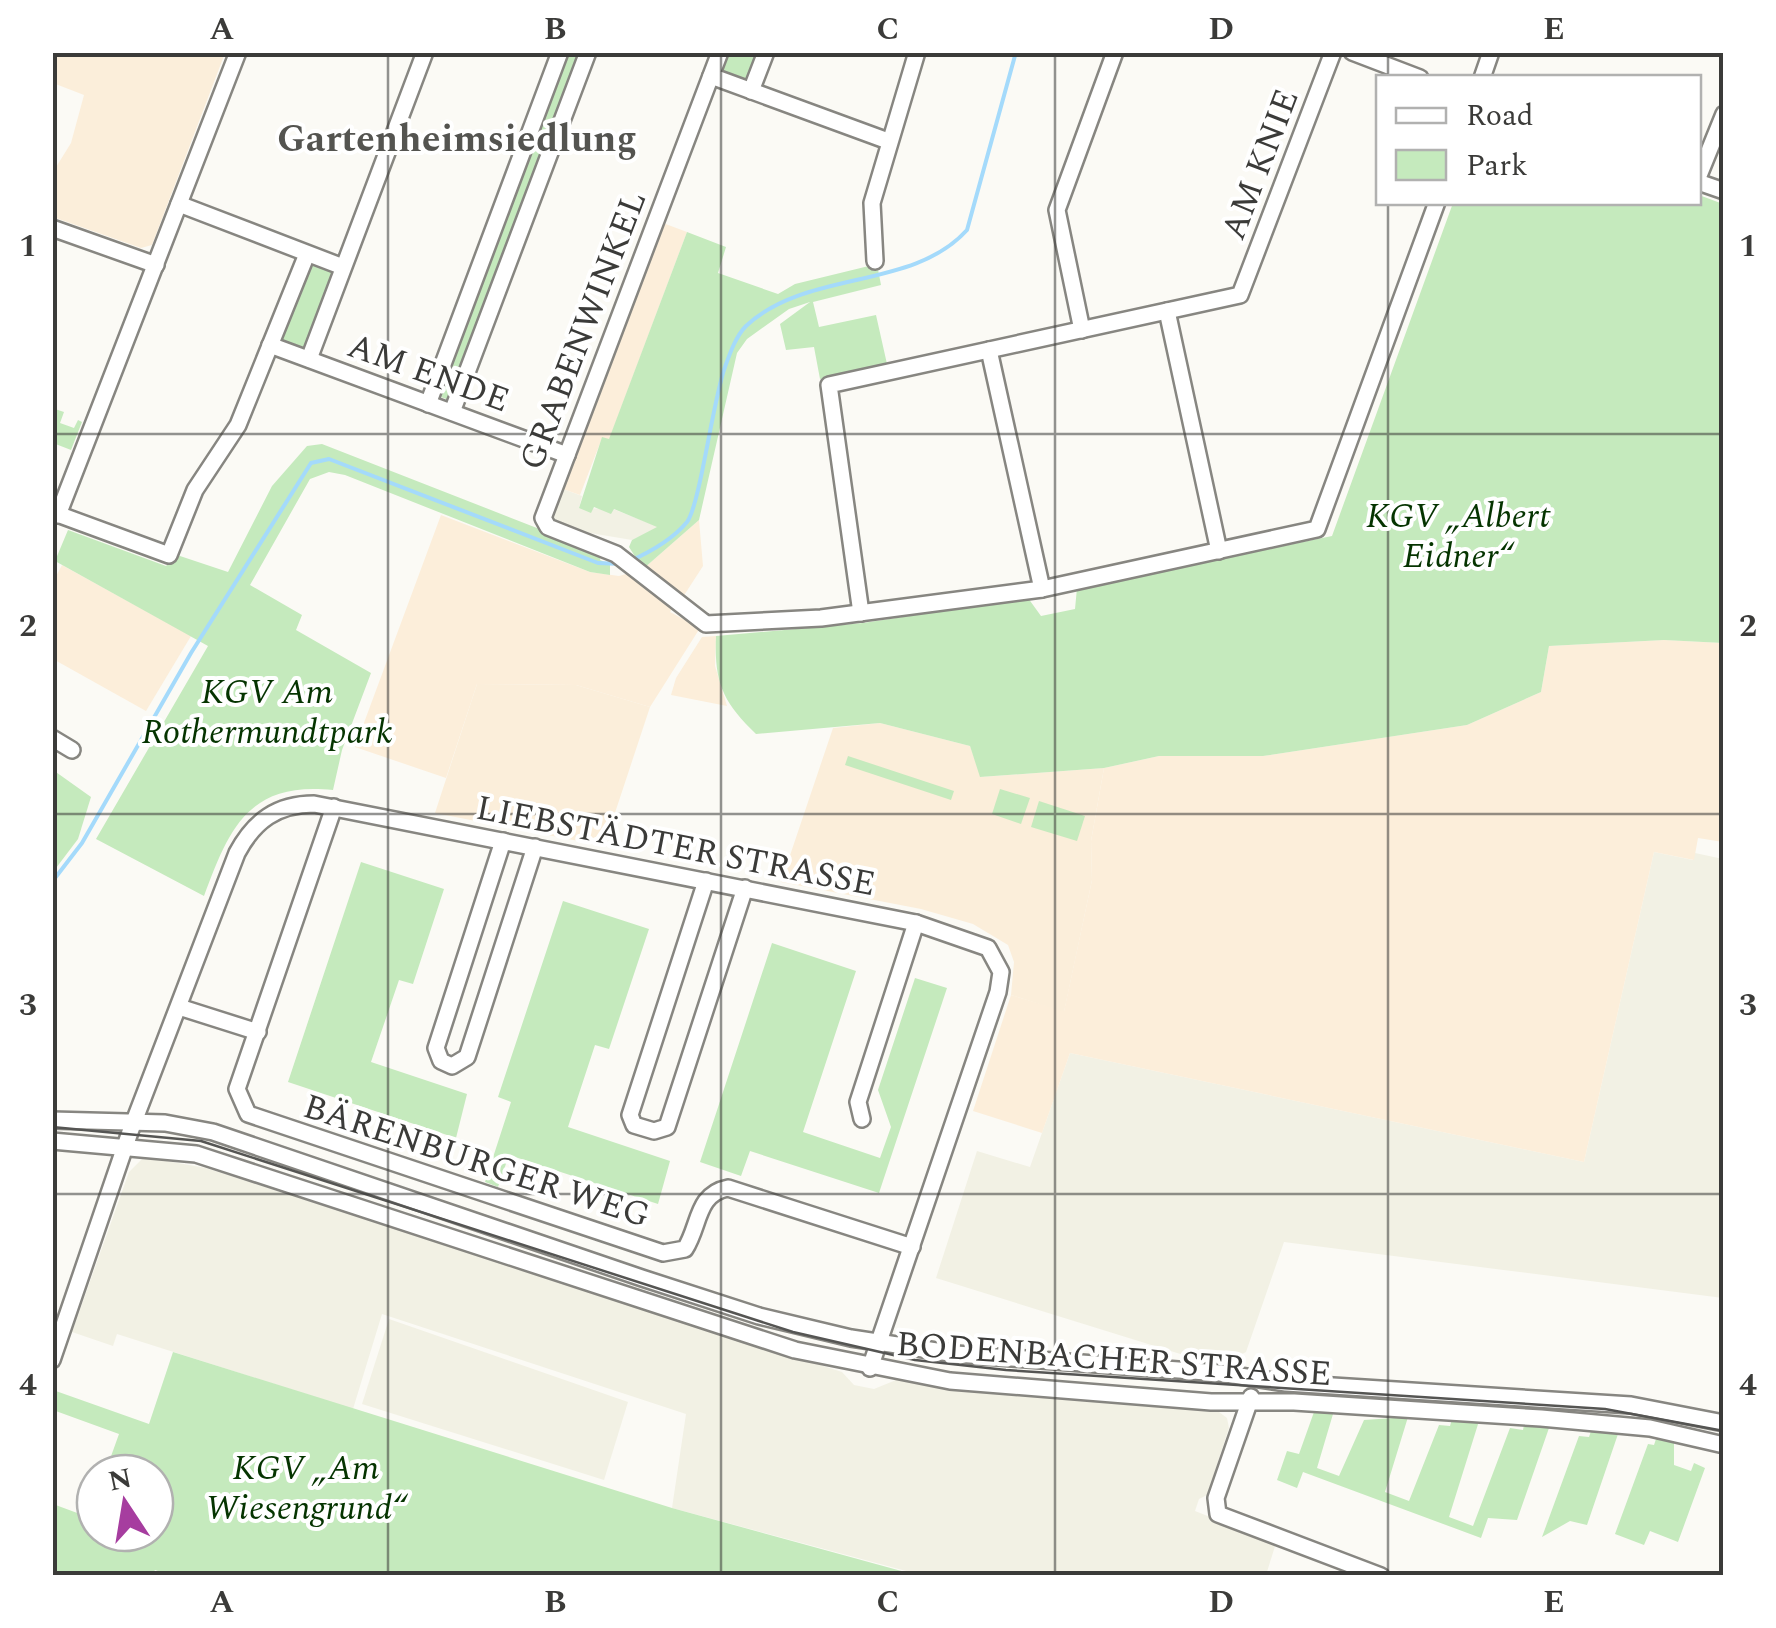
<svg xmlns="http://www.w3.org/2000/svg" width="1776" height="1628" viewBox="0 0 1776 1628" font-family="Spectral,serif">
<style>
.built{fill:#f2f1e4}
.industrial{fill:#fceeda}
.education{fill:#fbeeda}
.green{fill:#c5eabd}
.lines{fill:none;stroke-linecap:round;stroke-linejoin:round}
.stream{stroke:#a4dafb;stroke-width:4}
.minor-casing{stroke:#878681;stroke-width:20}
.minor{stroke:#fff;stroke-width:15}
.tram{stroke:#555553;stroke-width:2.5}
.grid{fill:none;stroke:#3b3b39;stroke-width:2.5;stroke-opacity:0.55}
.labels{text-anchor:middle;stroke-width:8;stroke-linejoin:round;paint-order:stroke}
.street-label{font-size:35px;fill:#3b3b39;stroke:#fff}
.park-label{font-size:35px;font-style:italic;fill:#053400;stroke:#fff}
.neighbourhood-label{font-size:38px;font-weight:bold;fill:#545450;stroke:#fff}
.neatline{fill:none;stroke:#3b3b39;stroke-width:4}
.grid-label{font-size:32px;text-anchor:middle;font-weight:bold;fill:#3b3b39}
</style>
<rect width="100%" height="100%" fill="#fbfaf5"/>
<g class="built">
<path d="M560,488L582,496L579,508L613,509L659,527L632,540L578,531L551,521Z"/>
<path d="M1654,852L1693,860L1695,853L1723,859V1298L1284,1242L1246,1352L1227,1362L1190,1357L936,1278L977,1151L1030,1167L1070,1053L1584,1162Z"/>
<path d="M144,1157L206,1168L842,1372L854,1385L874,1389L896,1380L1219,1412L1227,1418L1229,1428L1207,1495L1199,1499L1195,1511L1276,1543L1266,1575H921L672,1508L686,1414L382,1314L353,1409L117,1334L113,1346L72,1332L129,1172Z"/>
<path d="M389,1319L628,1402L604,1480L362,1404Z"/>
</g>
<g class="industrial">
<path d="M663,223L687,232L609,440L602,438L580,495L560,488Z"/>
<path d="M441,515L590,572L619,576L633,572L673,607L670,612L700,628L650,707L576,685L477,684L446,778L355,747Z"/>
<path d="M699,520L703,566L681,600L643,569Z"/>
<path d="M62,565L191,636L146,711L53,659V582Z"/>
<path d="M716,636L715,666L727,706L671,695L676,678L702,637Z"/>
<path d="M1664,640L1723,643V842L1698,838L1694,860L1654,852L1584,1162L1070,1053L1042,1133L973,1111L1011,995L1064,1011L1092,880L1091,841L1104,768L1159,756H1263L1467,725L1541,692L1549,646Z"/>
</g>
<g class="education">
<path d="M53,52L225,53L152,245L141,248L53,217V172L71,143L84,95L53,83Z"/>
<path d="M477,684L576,685L650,707L604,846L435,813Z"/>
<path d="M880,723L970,746L981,777L1104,768L1091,841L1092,880L1064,1012L1011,995L1014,962L1008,945L973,924L921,909L781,882L833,728Z"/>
</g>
<g class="green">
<path d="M567,53H581L449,400L438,396Z"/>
<path d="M726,53H759L749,80L720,73Z"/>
<path d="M1699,195L1723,204V643L1664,640L1549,646L1541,692L1467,725L1263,756H1159L1104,768L980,777L970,746L880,723L756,734C723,702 714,683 716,636L863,623L1028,598L1041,616L1075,609L1077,588L1332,536L1453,203L1698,202Z"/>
<path d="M687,232L726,247L718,273L778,294L795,284L877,264L881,285L813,302L819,327L876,315L887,364L820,379L814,347L786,350L780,324L810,302L789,309L747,339L737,353L699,520L643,569L629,547L632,540L657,527L614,509L611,514L594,507L591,513L579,508L602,437L609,439Z"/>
<path d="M314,262L334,271L335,276L304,351L279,342L308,264Z"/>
<path d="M52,408L64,412L60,423L74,428L78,420L82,422L71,450L53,443Z"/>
<path d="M322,444L601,553L600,560L610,564V575L590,572L345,475L329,472L310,479L250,585L302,615L296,630L371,673L342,750L333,790C249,781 229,828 204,896L96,839L208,646L55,561L68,530L166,566L177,555L228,572L272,486L307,446Z"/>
<path d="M848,756L954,791L951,800L845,765Z"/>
<path d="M53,770L91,797L78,839L53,872Z"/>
<path d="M1000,789L1030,798L1021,824L992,814Z"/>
<path d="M1039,801L1085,816L1077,841L1031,827Z"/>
<path d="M361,862L444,889L413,984L399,980L371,1062L467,1094L456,1138L288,1082Z"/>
<path d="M563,901L649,929L609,1049L595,1045L568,1127L670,1161L658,1204L509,1155L498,1187L485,1182L511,1102L498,1097Z"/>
<path d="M772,943L856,971L803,1132L880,1158L891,1127L878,1090L915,978L947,988L879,1193L750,1151L741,1176L700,1162Z"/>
<path d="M173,1352L672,1508L916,1575L172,1576L155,1570L152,1575H53V1504L88,1517L95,1500V1533H155V1473H105L119,1434L53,1410V1390L149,1424Z"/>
<path d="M1314,1412L1333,1414L1317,1468L1339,1476L1364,1420L1408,1417L1385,1492L1409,1501L1439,1425L1450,1426L1452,1419L1479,1421L1449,1517L1473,1526L1510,1428L1523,1430L1524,1425L1549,1428L1517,1520L1488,1518L1481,1538L1303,1472L1297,1488L1277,1480L1287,1451L1299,1454Z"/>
<path d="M1591,1431L1618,1434L1587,1525L1570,1521L1542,1537L1579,1436L1589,1437Z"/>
<path d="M1656,1439L1674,1443V1465L1691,1471L1694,1463L1705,1468L1678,1542L1650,1531L1644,1545L1615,1534L1648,1444L1654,1445Z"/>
</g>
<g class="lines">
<g class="stream">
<path d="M630,561C650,552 673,539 687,522C700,505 713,399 725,367C730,353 736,336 746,326C807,269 912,291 967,230L1016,52"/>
<path d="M52,882L82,843L191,653L311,463L329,459L598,563L622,564"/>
</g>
<defs>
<g id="minor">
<path d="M720,52L543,518L548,527L616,554L706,624L821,618L1042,589L1317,529L1437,202"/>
<path d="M1352,52L1420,78"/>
<path d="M711,76L888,141"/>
<path d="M1482,78L1491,52"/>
<path d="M751,91L766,52"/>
<path d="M1698,178L1724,114"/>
<path d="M1698,182L1724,191"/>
<path d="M179,204L343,267"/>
<path d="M52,228L156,265"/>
<path d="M875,261L872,203L917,52"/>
<path d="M1167,311L1219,551"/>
<path d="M1082,330L1057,210L1115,52"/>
<path d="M270,345L567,455"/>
<path d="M989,350L1042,589"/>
<path d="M309,359L425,52"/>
<path d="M428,404L560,52"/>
<path d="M452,412L588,52"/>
<path d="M52,512L169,555L195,490L238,425L307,254"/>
<path d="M58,515L238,52"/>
<path d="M861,613L829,385L1240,295L1333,52"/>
<path d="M52,738L72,750"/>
<path d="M334,807L237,1089L248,1114L663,1253L685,1249C700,1226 696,1194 728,1188L912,1247"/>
<path d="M503,841L436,1048L441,1061L452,1066L467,1057L535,847"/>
<path d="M706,881L630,1115L634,1125L654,1131L667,1127L745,888"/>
<path d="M179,1007L258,1032"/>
<path d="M862,1119L858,1102L916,923"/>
<path d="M52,1120L165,1123L213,1132L642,1278L759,1316L851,1338L956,1354L1220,1373L1286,1383L1631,1405L1724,1423"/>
<path d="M52,1141L196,1154L795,1350L950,1381L1211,1402H1294L1541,1418L1650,1428L1724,1445"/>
<path d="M52,1360L130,1132L237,853C254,821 277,804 314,804L916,923L988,948L1001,972L998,992L870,1368"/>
<path d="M1251,1397L1216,1498L1218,1514L1381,1576"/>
</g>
</defs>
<use href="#minor" class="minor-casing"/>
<use href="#minor" class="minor"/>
<path class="tram" d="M52,1127L201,1141L793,1332L915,1360L1006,1370L1605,1409L1724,1431"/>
</g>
<path class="grid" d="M388,52V1576M721,52V1576M1055,52V1576M1388,52V78M1388,202V1576M52,434H1724M52,814H1724M52,1194H1724"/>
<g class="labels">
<g class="street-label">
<text transform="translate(1259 164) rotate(-69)" y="12">AM KNIE</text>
<text transform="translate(582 330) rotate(-69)" y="12">GRABENWINKEL</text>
<text transform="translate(429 372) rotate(20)" y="12">AM ENDE</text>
<text transform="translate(676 845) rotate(11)" y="12">LIEBSTÄDTER STRASSE</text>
<text transform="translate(477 1160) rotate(18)" y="12">BÄRENBURGER WEG</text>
<text transform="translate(1114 1358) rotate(4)" y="12">BODENBACHER STRASSE</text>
</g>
<g class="park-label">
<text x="1458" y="527">KGV „Albert<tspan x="1458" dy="40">Eidner“</tspan></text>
<text x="267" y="703">KGV Am<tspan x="267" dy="40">Rothermundtpark</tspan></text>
<text x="306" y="1479">KGV „Am<tspan x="306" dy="40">Wiesengrund“</tspan></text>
</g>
<g class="neighbourhood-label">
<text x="457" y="151">Gartenheimsiedlung</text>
</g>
</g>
<rect width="1776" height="1628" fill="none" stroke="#ffffff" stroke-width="110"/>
<rect x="1376" y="75" width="325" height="130" fill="#ffffff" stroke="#b1b1b0" stroke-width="2.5"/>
<rect x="1396" y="108" width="50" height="15" fill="#ffffff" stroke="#b1b1b0" stroke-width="2.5"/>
<text x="1466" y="125" font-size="30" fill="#3b3b39">Road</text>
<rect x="1396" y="150" width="50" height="30" fill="#c5eabd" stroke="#b1b1b0" stroke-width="2.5"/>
<text x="1466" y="175" font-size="30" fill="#3b3b39">Park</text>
<g transform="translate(125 1503) rotate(348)"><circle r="48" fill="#ffffff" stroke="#b1b1b0" stroke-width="2.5"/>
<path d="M0-8L18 38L0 25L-18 38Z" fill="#a63d9f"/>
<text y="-15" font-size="28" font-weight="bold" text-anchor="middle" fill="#3b3b39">N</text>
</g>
<rect x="55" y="55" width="1666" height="1518" class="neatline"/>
<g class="grid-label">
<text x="222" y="39">A</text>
<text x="555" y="39">B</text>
<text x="888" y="39">C</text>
<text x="1221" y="39">D</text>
<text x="1554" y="39">E</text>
<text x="28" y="256">1</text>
<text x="1748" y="256">1</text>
<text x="28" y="636">2</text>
<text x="1748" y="636">2</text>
<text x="28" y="1015">3</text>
<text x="1748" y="1015">3</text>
<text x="28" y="1395">4</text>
<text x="1748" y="1395">4</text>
<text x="222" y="1612">A</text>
<text x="555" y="1612">B</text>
<text x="888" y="1612">C</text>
<text x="1221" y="1612">D</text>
<text x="1554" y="1612">E</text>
</g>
</svg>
